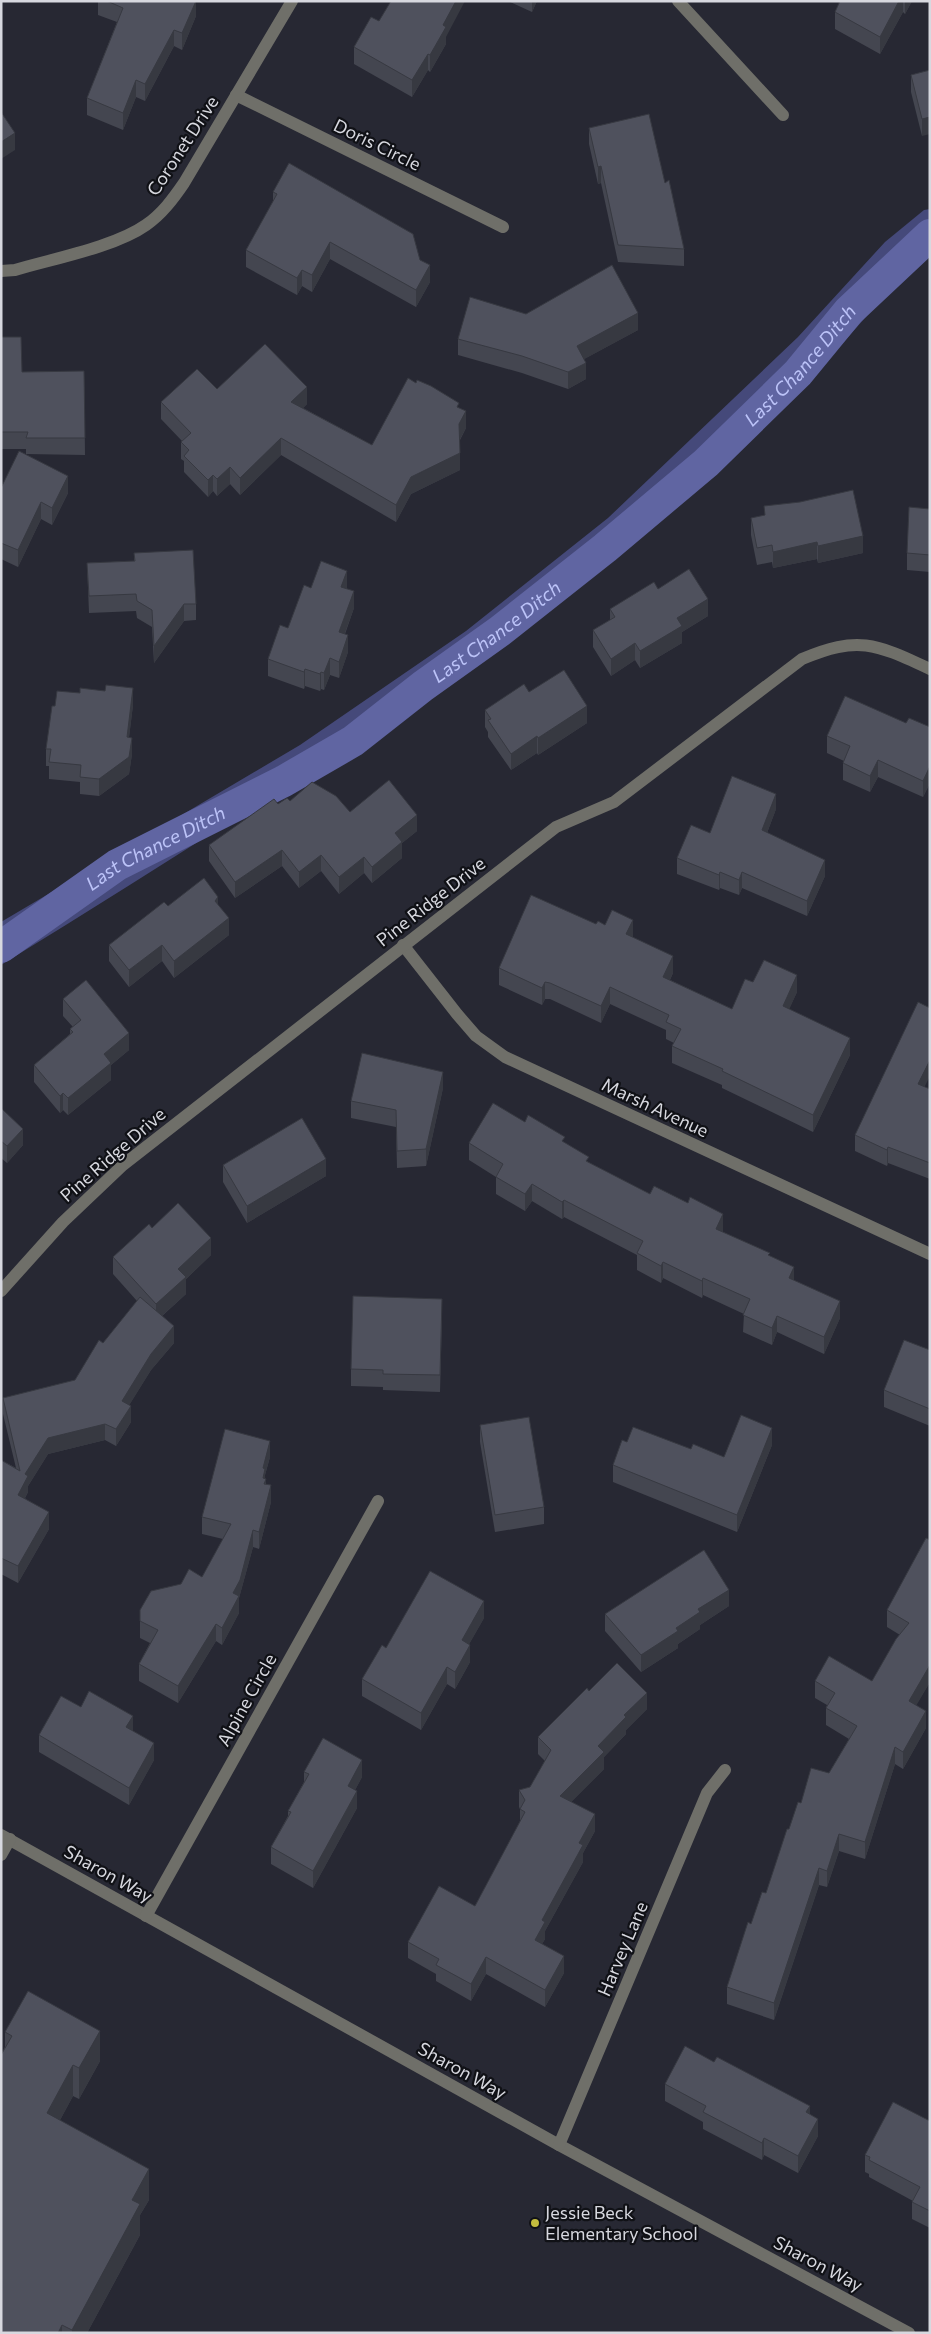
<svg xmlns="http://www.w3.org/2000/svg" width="931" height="2334" viewBox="0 0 931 2334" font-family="Commissioner,sans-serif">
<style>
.green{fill:#45497a}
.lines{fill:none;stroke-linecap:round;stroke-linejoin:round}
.canal{stroke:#6065a2;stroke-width:32}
.minor{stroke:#6f6f69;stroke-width:12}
.wall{fill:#444650}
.shaded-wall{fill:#373941}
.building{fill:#4f515d;stroke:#373941}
.poi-dot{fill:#c4bc3e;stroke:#101116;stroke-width:2}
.labels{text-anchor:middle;stroke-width:4.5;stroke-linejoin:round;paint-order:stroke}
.street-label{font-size:18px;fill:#d7d8df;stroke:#101116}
.poi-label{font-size:18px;fill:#d7d8df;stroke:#101116;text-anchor:start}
.water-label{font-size:19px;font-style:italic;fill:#bcc3f8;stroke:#101116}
</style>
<rect width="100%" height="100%" fill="#272833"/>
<path class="green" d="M930,209V253L913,263C883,296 855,331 824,363C769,420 707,471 646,521C445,688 223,828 1,965V922L300,745L466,631L608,518L798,337L885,242L924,210Z"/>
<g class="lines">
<path class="canal" id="s1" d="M1,947L117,865L284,781L353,741L423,686L500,631L605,548L706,463L798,373L849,311L930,235"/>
<g class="minor">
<path d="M678,1L783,115"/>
<path d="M236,95L503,227"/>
<path d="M1,271L15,270C52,259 115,247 146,225C162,214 173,199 184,183L292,1"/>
<path d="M403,945L457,1014L476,1036L505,1057L930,1254"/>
<path d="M1,1291L63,1222L123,1165L556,827L614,802L802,659C859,635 876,644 930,669"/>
<path d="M1,1835L559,2145L909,2333"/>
<path d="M1,1855L10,1839"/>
<path d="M146,1916L378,1501"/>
<path d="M559,2145L707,1793L725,1770"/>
</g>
</g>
<g class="wall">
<path d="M98,1H196V16L182,50L174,46L145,101L136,97L123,130L87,115V98L117,22L98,15Z"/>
<path d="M508,1H537L532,12Z"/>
<path d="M840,1H912L905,14L903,12L880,54L835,29V12Z"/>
<path d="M379,21L446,37V44L430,72L428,70L412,97L354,64V47Z"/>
<path d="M930,70L922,136L911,92V75Z"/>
<path d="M589,128L665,183L684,249V266L618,262L601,183L598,184L589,144Z"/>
<path d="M273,192L420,260L430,282L416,307L330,259L312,292L302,286L297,295L246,267V250L273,202Z"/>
<path d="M526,314L638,330L584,359L586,379L568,389L522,373L458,355V339Z"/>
<path d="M1,337L22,372L84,371L85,455L26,454V449H1Z"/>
<path d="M217,389L307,404L303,408L372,445L459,408L466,428L460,440V470L411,494L396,522L281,455L240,495L230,484L217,496L213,491L208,497L184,472V461L181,459V442L182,441L161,419V402Z"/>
<path d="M1,488L68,493L52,525L41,519L18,567L1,559Z"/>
<path d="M930,509V572L907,570V553Z"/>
<path d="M751,518L863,553L818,563L817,559L773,568L772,562L757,565L751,535Z"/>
<path d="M134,553L196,604V620L184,621L154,663L152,627L137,618L136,611L89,613L87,563L134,561Z"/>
<path d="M311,588H347V589L354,608L345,634L348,652L339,678L330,675L324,690L321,689L320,691L305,686L304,689L268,676V659L288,628Z"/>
<path d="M658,589L708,616L682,632V643L640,668L635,660L611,676L593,647V630L610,620V609Z"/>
<path d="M529,692L587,723L538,755L537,753L511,770L488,737V732L485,727V710Z"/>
<path d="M133,705L129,737L132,754L129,774L99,796L80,794V782L49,779V766H46V749L55,706Z"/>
<path d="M906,723L930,727V783L923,797L878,777L870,792L843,780V763L844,761L827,753V736Z"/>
<path d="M290,801L350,812L417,831L402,843V858L372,883L364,873L339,894L321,871L299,888L282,866L235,898L209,861V845L278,804Z"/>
<path d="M776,809L767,833L825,876L807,916L742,888L739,895L720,888L719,890L677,874V858L710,833Z"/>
<path d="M218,905L229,935L174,978L162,961L129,987L109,961V945L168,906Z"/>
<path d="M596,924L605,925L633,937L673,973L670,980L732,1009L753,982L797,992L789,1009L850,1055L813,1132L722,1088V1085L672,1063V1046L674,1043L666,1039V1030L610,1004L601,1023L550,999H545L542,1005L499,985V968Z"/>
<path d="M63,999L129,1050L111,1065V1080L68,1115L63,1110L60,1113L34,1082V1065L70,1034V1029L73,1027L63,1016Z"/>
<path d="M925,1087L930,1089V1179L888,1163L887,1166L855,1151V1135Z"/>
<path d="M443,1088L426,1166L397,1168L396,1127L351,1118V1101Z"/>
<path d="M1,1108L23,1145L7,1163L1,1158Z"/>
<path d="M525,1122L565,1143L589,1163L723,1231V1232L770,1256L794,1280L840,1318L824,1354L777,1332L772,1345L743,1332L744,1314L703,1295L702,1298L663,1278L661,1283L637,1270V1255L564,1217L562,1219L532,1201L525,1211L496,1194V1177L469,1160V1143Z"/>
<path d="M223,1165L326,1176L247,1223L223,1182Z"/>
<path d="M152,1228L211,1255L186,1279V1294L162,1316L174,1343L151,1370L129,1405L131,1422L116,1446L105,1440L48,1454L28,1486V1492L25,1498L49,1529L18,1583L1,1574V1460L16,1468L3,1414V1398L75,1380L103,1343L137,1301L113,1274V1257Z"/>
<path d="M442,1316L440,1392L383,1390V1387L351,1386V1369Z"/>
<path d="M930,1350V1426L884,1407V1390Z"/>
<path d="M480,1425L544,1507V1524L495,1532L480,1442Z"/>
<path d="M627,1442L691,1449L724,1457L772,1445L737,1532L613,1482V1465Z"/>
<path d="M270,1457L265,1475V1479L266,1484L271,1502L259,1549L253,1547L239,1598V1613L222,1645L216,1641L178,1703L139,1681V1664L150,1643L140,1638V1610L181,1584L202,1577L223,1539L202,1534V1517Z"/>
<path d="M930,1540V1682L916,1705L926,1728L903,1769L895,1764L865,1859L839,1851L827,1887L819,1885L774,2020L727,2004V1987L751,1924L766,1893L789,1829L801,1803L829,1773L849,1739L826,1725V1708L827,1705L815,1698V1681H872L900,1635L887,1627V1610Z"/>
<path d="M729,1606L700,1625V1629L678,1644V1648L641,1672L605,1631V1614Z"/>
<path d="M484,1618L469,1644L470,1662L455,1689L447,1684L421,1730L362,1696V1679L386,1648Z"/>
<path d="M589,1691L647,1709L626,1730V1734L604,1757V1769L571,1802L595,1831L583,1853V1862L545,1931V1939L542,1944L564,1973L545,2007L486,1974L471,2001L436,1981V1974L408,1958V1942L475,1906L520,1823V1809L519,1807V1790L530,1787L545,1761L538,1754V1737Z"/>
<path d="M81,1707L133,1731L154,1760L129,1805L39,1752V1735Z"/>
<path d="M304,1772L362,1777L355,1790L357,1808L313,1888L271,1864V1847L288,1816V1811L304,1782Z"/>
<path d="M5,2032L100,2061L79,2099L73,2096L60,2120L149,2200L140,2215V2235L87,2333H1V2055L5,2047Z"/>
<path d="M665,2084L810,2114L818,2136L798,2173L764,2155L762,2160L703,2129V2122L665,2101Z"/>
<path d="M930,2121V2228L912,2219V2202L913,2201L869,2177V2174L865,2172V2155Z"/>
</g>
<g class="shaded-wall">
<path d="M196,1V16L182,50V33Z"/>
<path d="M456,1H465L446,37V44L430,72V55L443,25Z"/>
<path d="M532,1H537L532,12Z"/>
<path d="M899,1H903V12L880,54V37Z"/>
<path d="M905,1H912L905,14Z"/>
<path d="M174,30V46L145,101V84Z"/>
<path d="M428,54V70L412,97V80Z"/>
<path d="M136,80V97L123,130V113Z"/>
<path d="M930,117V134L922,136V119Z"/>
<path d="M15,133V150L1,159V142Z"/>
<path d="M601,166V183L598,184V167Z"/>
<path d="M330,242V259L312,292V275Z"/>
<path d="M430,265V282L416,307V290Z"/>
<path d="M302,270V286L297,295V278Z"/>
<path d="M638,313V330L577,363V346Z"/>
<path d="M586,363V379L568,389V372Z"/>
<path d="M307,387V404L291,419V402Z"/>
<path d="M466,411V428L459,441V424Z"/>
<path d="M281,438V455L240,495V478Z"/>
<path d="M460,453V470L411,494L396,522V505L411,477Z"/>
<path d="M230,467V484L217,496V479Z"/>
<path d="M213,475V491L208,497V480Z"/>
<path d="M68,476V493L52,525V508Z"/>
<path d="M41,502V519L18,567V550Z"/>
<path d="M863,536V553L818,563V546Z"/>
<path d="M817,542V559L773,568V552Z"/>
<path d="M347,571V588L341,603V587Z"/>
<path d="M354,591V608L339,649V632Z"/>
<path d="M708,599V616L682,632V643L640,668V651L677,618Z"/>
<path d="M184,604V621L154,663V646Z"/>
<path d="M348,635V652L339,678V662Z"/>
<path d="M635,643V660L611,676V659Z"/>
<path d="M330,658V675L324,690V673Z"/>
<path d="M305,669V686L304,689V672Z"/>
<path d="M321,672V689L320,691V674Z"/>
<path d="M133,688V705L127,754V737Z"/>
<path d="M587,706V723L538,755V738Z"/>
<path d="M537,736V753L511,770V754Z"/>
<path d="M132,738V754L129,774L99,796V779Z"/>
<path d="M878,760V777L870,792V776Z"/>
<path d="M930,766V783L923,797V781Z"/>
<path d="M776,794V809L762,846V830Z"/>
<path d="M417,815V831L402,843V858L372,883V867L395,833Z"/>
<path d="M282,850V866L235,898V882Z"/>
<path d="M321,855V871L299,888V872Z"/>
<path d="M364,857V873L339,894V877Z"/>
<path d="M825,860V876L807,916V901Z"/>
<path d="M720,872V888L719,890V875Z"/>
<path d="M742,872V888L739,895V880Z"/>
<path d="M218,897V914L215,901Z"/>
<path d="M229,918V935L174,978V961Z"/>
<path d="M633,920V937L626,951V934Z"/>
<path d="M162,945V961L129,987V970Z"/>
<path d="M673,956V973L663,994V977Z"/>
<path d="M797,975V992L783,1023V1006Z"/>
<path d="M545,982V999L542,1005V988Z"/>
<path d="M610,987V1004L601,1023V1006Z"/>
<path d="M129,1033V1050L111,1065V1080L68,1115V1098L104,1054Z"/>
<path d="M850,1038V1055L813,1132V1115Z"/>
<path d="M930,1060V1076L918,1100V1084Z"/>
<path d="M443,1072V1088L426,1166V1149Z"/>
<path d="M63,1093V1110L60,1113V1096Z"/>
<path d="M23,1129V1145L7,1163V1146Z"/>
<path d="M888,1147V1163L887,1166V1150Z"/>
<path d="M326,1159V1176L247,1223V1206Z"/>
<path d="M532,1184V1201L525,1211V1194Z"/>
<path d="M564,1200V1217L562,1219V1202Z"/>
<path d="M723,1214V1231L716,1246V1229Z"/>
<path d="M211,1238V1255L186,1279V1294L156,1321V1304L178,1269Z"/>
<path d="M663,1262V1278L661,1283V1266Z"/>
<path d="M794,1267V1284L789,1278Z"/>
<path d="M703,1278V1295L702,1298V1281Z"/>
<path d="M840,1301V1318L824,1354V1337Z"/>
<path d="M777,1316V1332L772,1345V1328Z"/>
<path d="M174,1326V1343L151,1370L122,1417V1401L151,1354Z"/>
<path d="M131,1406V1422L116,1446V1429Z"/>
<path d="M105,1424V1440L48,1454L28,1486V1492L18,1511V1495L25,1474L48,1438Z"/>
<path d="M772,1428V1445L737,1532V1515Z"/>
<path d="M270,1441V1457L265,1475L266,1496L263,1495V1468Z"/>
<path d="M271,1485V1502L259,1549V1532Z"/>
<path d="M49,1512V1529L18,1583V1566Z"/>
<path d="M253,1530V1547L239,1598V1613L222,1645V1628Z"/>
<path d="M729,1590V1606L700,1625V1629L678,1644V1648L641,1672V1655L676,1628L698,1609Z"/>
<path d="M484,1601V1618L462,1657V1640Z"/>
<path d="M216,1624V1641L178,1703V1686Z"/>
<path d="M470,1645V1662L455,1689V1672Z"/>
<path d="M930,1665V1682L909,1718V1701Z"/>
<path d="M447,1667V1684L421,1730V1713Z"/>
<path d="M647,1693V1709L626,1730V1734L604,1757V1769L560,1813V1796L598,1746L624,1715Z"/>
<path d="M926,1711V1728L903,1769V1752Z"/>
<path d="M133,1716V1732L126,1727Z"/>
<path d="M154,1743V1760L129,1805V1788Z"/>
<path d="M895,1747V1764L865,1859V1842Z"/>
<path d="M362,1760V1777L348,1803V1786Z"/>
<path d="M357,1791V1808L313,1888V1871Z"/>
<path d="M595,1814V1831L583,1853V1862L545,1931V1939L535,1957V1940L542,1920L579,1843Z"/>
<path d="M839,1834V1851L827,1887V1871Z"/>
<path d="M819,1868V1885L774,2020V2003Z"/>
<path d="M564,1956V1973L545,2007V1990Z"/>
<path d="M486,1957V1974L471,2001V1984Z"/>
<path d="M100,2031V2061L79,2099V2068Z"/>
<path d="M73,2065V2096L47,2144V2113Z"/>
<path d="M810,2106V2123L806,2112Z"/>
<path d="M818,2119V2136L798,2173V2156Z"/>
<path d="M764,2138V2155L762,2160V2143Z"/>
<path d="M149,2169V2200L140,2215V2235L87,2333H72V2330L132,2200Z"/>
<path d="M62,2325V2333H58Z"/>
</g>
<g class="building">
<path d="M107,1H196L182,33L174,30L145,84L136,80L123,113L87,98L123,8Z"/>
<path d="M391,1H456L443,25L446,27L430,55L428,54L412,80L354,47L371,17L379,21Z"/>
<path d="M840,1H899L880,37L835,12Z"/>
<path d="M930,70V117L922,119L911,75Z"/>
<path d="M1,112L15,133L1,142Z"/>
<path d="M649,114L665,183L669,180L684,249L618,245L601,166L598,167L589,128Z"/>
<path d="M289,163L413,234L420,260L430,265L416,290L330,242L312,275L302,270L297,278L246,250L277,194L273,192Z"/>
<path d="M612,265L638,313L577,346L586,363L568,372L522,356L458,339L470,297L526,314Z"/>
<path d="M1,337H21L22,372L84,371L85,438H26L28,432H1Z"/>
<path d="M265,344L307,387L291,402L372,445L408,378L416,383L417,380L431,386L459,403L457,407L466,411L459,424L460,453L411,477L396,505L281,438L240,478L230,467L217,479L213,475L208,480L184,456L189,450L181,442L191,433L161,402L197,369L217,389Z"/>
<path d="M19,451L68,476L52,508L41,502L18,550L1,543V488Z"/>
<path d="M853,490L863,536L818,546L817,542L773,552L772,545L757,548L751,518L765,515L764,506L800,502Z"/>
<path d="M909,507L930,509V555L907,553Z"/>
<path d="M193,550L196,604H184L154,646L152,610L137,601L136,594L89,596L87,563L135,561L134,553Z"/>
<path d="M321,561L347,571L341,587L354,591L339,632L348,635L339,662L330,658L324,673L321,672L320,674L305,669L304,672L268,659L280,625L288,628L304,585L311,588Z"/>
<path d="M689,569L708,599L677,618L682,626L640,651L635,643L611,659L593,630L615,617L610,609L654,582L658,589Z"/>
<path d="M564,670L587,706L538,738L537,736L511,754L488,720L491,719L485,710L524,684L529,692Z"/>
<path d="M106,685L133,688L127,737L132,738L129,757L99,779L80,777L81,765L49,762L51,749H46L52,706H55L57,691L80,693V688L105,691Z"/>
<path d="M845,696L906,723L909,718L930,727V766L923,781L878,760L870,776L843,763L850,746L827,736Z"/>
<path d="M732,776L776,794L762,830L825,860L807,901L742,872L739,880L720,872L719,875L677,858L691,825L710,833Z"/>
<path d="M389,780L417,815L395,833L402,842L372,867L364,857L339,877L321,855L299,872L282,850L235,882L209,845L274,799L278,804L287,798L290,801L312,782L336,796L350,812Z"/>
<path d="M204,878L218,897L215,901L229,918L174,961L162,945L129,970L109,945L164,902L168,906Z"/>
<path d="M531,895L596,924L598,921L605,925L612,910L633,920L626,934L673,956L663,977L732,1009L745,979L753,982L764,960L797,975L783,1006L850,1038L813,1115L722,1071L723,1069L672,1046L681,1029L666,1022L669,1015L610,987L601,1006L550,983L545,982L542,988L499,968Z"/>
<path d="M86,980L129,1033L104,1054L111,1063L68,1098L63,1093L60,1096L34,1065L73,1032L70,1029L81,1020L63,999Z"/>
<path d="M918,1002L930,1008V1060L918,1084L930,1089V1163L888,1147L887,1150L855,1135Z"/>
<path d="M362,1053L443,1072L426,1149L397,1151L396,1110L351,1101Z"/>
<path d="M493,1103L525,1122L528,1115L565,1137L562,1141L589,1157L586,1161L650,1194L654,1186L688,1203L690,1197L723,1214L716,1229L770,1253L768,1255L794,1267L789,1278L840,1301L824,1337L777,1316L772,1328L743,1315L750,1299L703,1278L702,1281L663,1262L661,1266L637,1253L643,1241L564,1200L562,1202L532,1184L525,1194L496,1177L503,1164L469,1143Z"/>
<path d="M1,1108L23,1129L7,1146L1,1141Z"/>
<path d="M302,1118L326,1159L247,1206L223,1165Z"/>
<path d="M178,1203L211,1238L178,1269L186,1277L156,1304L113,1257L149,1224L152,1228Z"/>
<path d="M353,1296L442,1299L440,1375L383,1374V1370L351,1369Z"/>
<path d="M140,1297L174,1326L151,1354L122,1401L131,1406L116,1429L105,1424L48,1438L25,1474L28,1476L18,1495L49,1512L18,1566L1,1558V1460L20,1471L3,1398L75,1380L99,1340L103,1343Z"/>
<path d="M904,1340L930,1350V1409L884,1390Z"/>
<path d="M741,1415L772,1428L737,1515L613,1465L622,1440L627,1442L633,1427L691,1449L693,1444L724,1457Z"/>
<path d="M529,1417L544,1507L495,1515L480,1425Z"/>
<path d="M225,1429L270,1441L263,1468L265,1469L263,1478L266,1479L264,1484L271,1485L259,1532L253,1530L240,1580L233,1593L239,1596L222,1628L216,1624L178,1686L139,1664L158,1630L140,1621V1610L151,1591L181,1584L189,1569L202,1577L231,1524L202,1517Z"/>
<path d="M926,1538L930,1540V1665L909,1701L926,1711L903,1752L895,1747L865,1842L839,1834L827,1871L819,1868L774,2003L727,1987L748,1922L751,1924L762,1892L766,1893L787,1829H789L798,1802L801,1803L811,1768L829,1773L857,1726L826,1708L835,1693L815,1681L829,1656L872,1681L896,1639L909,1623L887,1610Z"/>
<path d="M704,1550L729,1590L698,1609L700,1612L676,1628L678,1631L641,1655L605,1614Z"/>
<path d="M430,1571L484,1601L462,1640L470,1645L455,1672L447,1667L421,1713L362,1679L382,1645L386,1648Z"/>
<path d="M617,1663L647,1693L624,1715L626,1717L598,1746L604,1752L560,1796L595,1814L579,1843L583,1845L542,1920L545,1922L535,1940L564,1956L545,1990L486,1957L471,1984L436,1965L439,1959L408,1942L439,1886L475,1906L525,1812L520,1809L525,1800L519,1790L530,1787L551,1750L538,1737L587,1688L589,1691Z"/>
<path d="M89,1691L133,1716L126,1727L154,1743L129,1788L39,1735L61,1696L81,1707Z"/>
<path d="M323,1738L362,1760L348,1786L357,1791L313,1871L271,1847L291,1812L288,1811L309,1774L304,1772Z"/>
<path d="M28,1991L100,2031L79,2068L73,2065L47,2113L149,2169L132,2200L140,2204L72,2330L62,2325L58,2333H5L1,2331V2055L12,2036L5,2032Z"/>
<path d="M685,2046L714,2062L717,2057L810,2106L806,2112L818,2119L798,2156L764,2138L762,2143L703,2112L706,2106L665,2084Z"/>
<path d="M893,2102L930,2121V2211L912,2202L920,2187L869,2160L870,2157L865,2155Z"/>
</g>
<circle class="poi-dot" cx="535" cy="2223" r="5"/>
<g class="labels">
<g class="street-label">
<text transform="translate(377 145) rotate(26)" y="6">Doris Circle</text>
<text transform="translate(183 146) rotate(-57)" y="6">Coronet Drive</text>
<text transform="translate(431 902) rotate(-38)" y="6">Pine Ridge Drive</text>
<text transform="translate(655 1108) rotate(25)" y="6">Marsh Avenue</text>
<text transform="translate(113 1155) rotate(-41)" y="6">Pine Ridge Drive</text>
<text transform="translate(247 1700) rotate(-61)" y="6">Alpine Circle</text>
<text transform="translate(108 1874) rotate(29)" y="6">Sharon Way</text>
<text transform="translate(623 1949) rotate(-67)" y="6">Harvey Lane</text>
<text transform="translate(462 2071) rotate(29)" y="6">Sharon Way</text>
<text transform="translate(818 2264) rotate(28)" y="6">Sharon Way</text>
</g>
<g class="poi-label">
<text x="545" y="2219">Jessie Beck<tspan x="545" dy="21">Elementary School</tspan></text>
</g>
<g class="water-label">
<text dy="7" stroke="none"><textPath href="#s1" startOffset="994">Last Chance Ditch</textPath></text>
<text dy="7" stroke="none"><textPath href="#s1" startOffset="589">Last Chance Ditch</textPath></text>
<text dy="7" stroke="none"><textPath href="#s1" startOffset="184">Last Chance Ditch</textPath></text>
</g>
</g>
<rect width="931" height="2334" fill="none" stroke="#d7d8df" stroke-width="5"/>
</svg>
